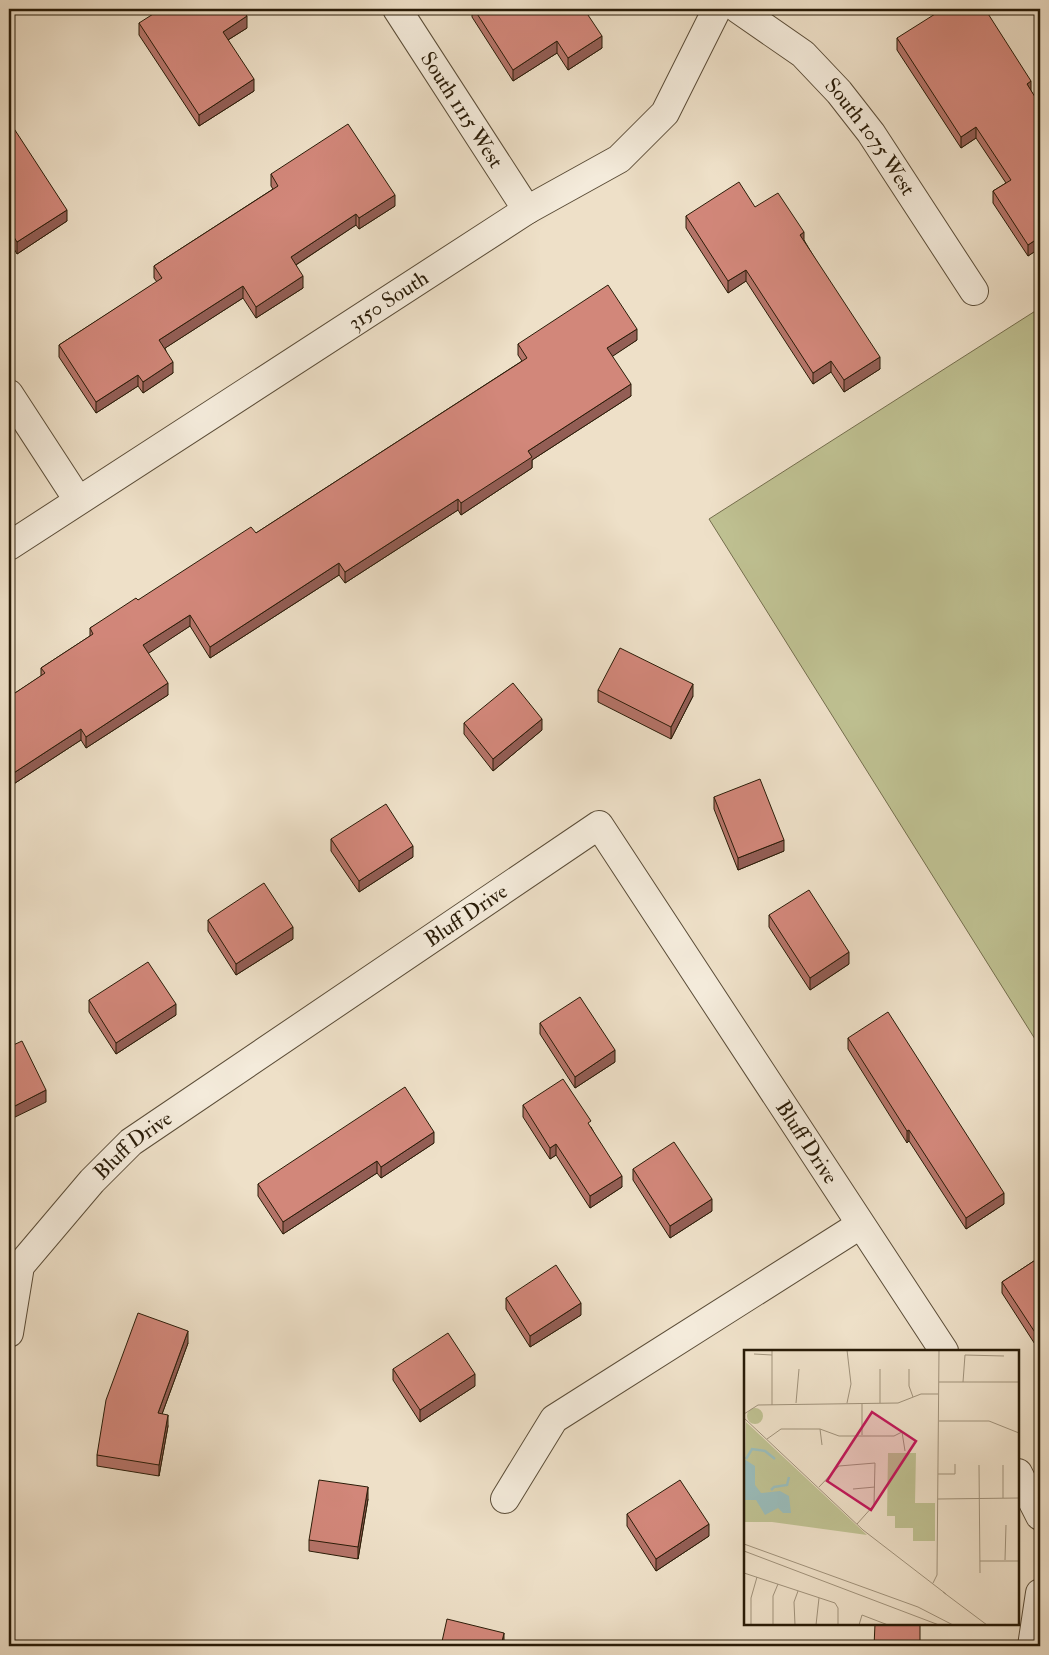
<svg xmlns="http://www.w3.org/2000/svg" width="1049" height="1655" viewBox="0 0 1049 1655" font-family="'IM FELL Double Pica',serif">
<style>
.green{fill:#bfc192;stroke:#746e4d}
.lines{fill:none;stroke-linecap:round;stroke-linejoin:round}
.minor-casing{stroke:#5b4d38;stroke-width:30}
.minor{stroke:#f4ebdb;stroke-width:28}
.wall{fill:#b57469;stroke:#2a1c08}
.shaded-wall{fill:#935e55;stroke:#2a1c08}
.building{fill:#d2877a;stroke:#2a1c08}
.labels{text-anchor:middle;stroke-width:5;stroke-linejoin:round;paint-order:stroke}
.street-label{font-size:21px;fill:#2a1c08;stroke:#f4ebdb}
.inset-river{fill:none;stroke:#9abcba;stroke-width:2.5}
.inset-road{fill:none;stroke:#a0927b;stroke-width:1}
.view{fill:#c2185b;fill-opacity:0.15;stroke:#c2185b;stroke-width:2.5}
.inset-edge{fill:none;stroke:#2a1c08;stroke-width:2.5}
</style>
<rect width="100%" height="100%" fill="#eee0c8"/>
<filter id="stains"><feTurbulence type="fractalNoise" baseFrequency=".004" numOctaves="4"/><feColorMatrix values="0 0 0 0 .2 0 0 0 0 .09 0 0 0 0 .02 0 0 0 .5 -.17"/></filter>
<radialGradient id="worn" r=".72"><stop offset=".6" stop-color="#630" stop-opacity="0"/><stop offset="1" stop-color="#630" stop-opacity=".3"/></radialGradient>
<path class="green" d="M1040,308V1047L709,519Z"/>
<g class="lines">
<defs>
<g id="minor">
<path id="s1" d="M397,9L527,210"/>
<path id="s2" d="M738,9L803,54L839,92L871,133L974,291"/>
<path d="M9,394L78,500"/>
<path id="s3" d="M9,546L527,210L619,159L665,113L717,9"/>
<path id="s4" d="M9,1333L20,1266L92,1181L131,1142L599,825L944,1351"/>
<path d="M1018,1473L1040,1516"/>
<path d="M505,1499L554,1419L860,1225"/>
<path d="M1032,1646L1040,1593"/>
</g>
</defs>
<use href="#minor" class="minor-casing"/>
<use href="#minor" class="minor"/>
</g>
<g class="wall">
<path d="M472,9H587L585,10L602,48L568,70L557,53L513,81L472,17Z"/>
<path d="M139,23L247,28L228,40L254,91L199,126L139,35Z"/>
<path d="M897,38L1031,91L1040,105V248L1028,256L993,203V191L1006,183L976,138L961,148L897,50Z"/>
<path d="M9,126L67,221L17,254L9,240Z"/>
<path d="M271,174L395,206L359,229L356,225L296,265L303,288L256,318L243,298L165,348L173,373L143,393L138,386L96,413L59,357V345L157,282L154,278V266L273,189L271,186Z"/>
<path d="M755,207L804,240L880,369L844,392L831,372L813,384L746,281L728,293L686,228V216Z"/>
<path d="M637,340L612,356L631,396L532,460V468L461,515L458,510L345,583L339,575L210,658L190,626L148,653L168,695L86,748L81,740L9,787V697L41,676V668L90,636V628L256,533L522,361L518,355V344Z"/>
<path d="M598,690L693,696L671,739L598,702Z"/>
<path d="M464,723L542,730L493,771L464,734Z"/>
<path d="M714,797L784,851L738,870L714,809Z"/>
<path d="M331,839L413,857L359,892L331,851Z"/>
<path d="M769,915L849,964L810,990L769,927Z"/>
<path d="M208,920L293,939L236,975L208,931Z"/>
<path d="M89,1000L176,1015L116,1054L89,1012Z"/>
<path d="M540,1023L615,1062L575,1088L540,1034Z"/>
<path d="M848,1038L1004,1204L966,1229L909,1141L907,1143L848,1049Z"/>
<path d="M523,1105L591,1127L622,1187L590,1208L556,1155L550,1159L523,1117Z"/>
<path d="M434,1143L381,1178L377,1173L283,1234L258,1196V1184Z"/>
<path d="M633,1169L712,1211L670,1238L633,1180Z"/>
<path d="M1040,1257V1352L1002,1293V1282Z"/>
<path d="M506,1298L581,1315L530,1347L506,1309Z"/>
<path d="M188,1343L162,1414L168,1426L159,1476L97,1466V1455Z"/>
<path d="M393,1369L475,1386L420,1422L393,1380Z"/>
<path d="M368,1499L358,1559L309,1551V1540Z"/>
<path d="M627,1514L709,1536L656,1571L627,1526Z"/>
</g>
<g class="shaded-wall">
<path d="M247,16V28L223,43V32Z"/>
<path d="M602,36V48L568,70V58Z"/>
<path d="M557,41V53L513,81V70Z"/>
<path d="M254,79V91L199,126V115Z"/>
<path d="M1031,81V92L1027,84Z"/>
<path d="M976,127V138L961,148V137Z"/>
<path d="M395,195V206L359,229V218Z"/>
<path d="M67,210V221L17,254V242Z"/>
<path d="M356,214V225L291,268V257Z"/>
<path d="M804,232V244L800,235Z"/>
<path d="M1040,237V248L1028,256V245Z"/>
<path d="M746,270V281L728,293V281Z"/>
<path d="M303,276V288L256,318V307Z"/>
<path d="M243,286V298L159,352V340Z"/>
<path d="M637,329V340L607,360V348Z"/>
<path d="M880,357V369L844,392V380Z"/>
<path d="M831,361V372L813,384V373Z"/>
<path d="M173,362V373L143,393V382Z"/>
<path d="M138,375V386L96,413V402Z"/>
<path d="M631,384V396L532,460V468L461,515V503L528,451Z"/>
<path d="M458,499V510L345,583V572Z"/>
<path d="M339,563V575L210,658V647Z"/>
<path d="M190,615V626L143,657V645Z"/>
<path d="M168,683V695L86,748V737Z"/>
<path d="M693,684V696L671,739V727Z"/>
<path d="M542,719V730L493,771V759Z"/>
<path d="M81,729V740L9,787V776Z"/>
<path d="M784,840V851L738,870V858Z"/>
<path d="M413,846V857L359,892V881Z"/>
<path d="M293,927V939L236,975V964Z"/>
<path d="M849,952V964L810,990V978Z"/>
<path d="M176,1004V1015L116,1054V1043Z"/>
<path d="M615,1050V1062L575,1088V1077Z"/>
<path d="M46,1090V1102L9,1120V1109Z"/>
<path d="M909,1130V1141L907,1143V1131Z"/>
<path d="M434,1132V1143L381,1178V1167Z"/>
<path d="M556,1144V1155L550,1159V1148Z"/>
<path d="M377,1161V1173L283,1234V1222Z"/>
<path d="M622,1176V1187L590,1208V1196Z"/>
<path d="M1004,1193V1204L966,1229V1218Z"/>
<path d="M712,1199V1211L670,1238V1226Z"/>
<path d="M581,1303V1315L530,1347V1336Z"/>
<path d="M188,1331V1343L158,1425V1413Z"/>
<path d="M475,1374V1386L420,1422V1410Z"/>
<path d="M168,1415V1426L159,1476V1465Z"/>
<path d="M368,1487V1499L358,1559V1547Z"/>
<path d="M709,1524V1536L656,1571V1559Z"/>
<path d="M504,1633V1646H501Z"/>
</g>
<g class="building">
<path d="M161,9H242L247,16L223,32L254,79L199,115L139,23Z"/>
<path d="M474,9H584L602,36L568,58L557,41L513,70Z"/>
<path d="M943,9H985L1031,81L1027,84L1040,105V237L1028,245L993,191L1011,180L976,127L961,137L897,38Z"/>
<path d="M11,124L67,210L17,242L9,229V126Z"/>
<path d="M348,124L395,195L359,218L356,214L291,257L303,276L256,307L243,286L159,340L173,362L143,382L138,375L96,402L59,345L162,278L154,266L278,186L271,174Z"/>
<path d="M739,182L755,207L778,193L804,232L800,235L880,357L844,380L831,361L813,373L746,270L728,281L686,216Z"/>
<path d="M608,285L637,329L607,348L631,384L528,451L532,457L461,503L458,499L345,572L339,563L210,647L190,615L143,645L168,683L86,737L81,729L9,776V697L45,673L41,668L93,634L90,628L136,598L138,600L251,527L256,533L527,358L518,344Z"/>
<path d="M620,648L693,684L671,727L598,690Z"/>
<path d="M513,683L542,719L493,759L464,723Z"/>
<path d="M760,779L784,840L738,858L714,797Z"/>
<path d="M386,804L413,846L359,881L331,839Z"/>
<path d="M264,883L293,927L236,964L208,920Z"/>
<path d="M809,890L849,952L810,978L769,915Z"/>
<path d="M148,962L176,1004L116,1043L89,1000Z"/>
<path d="M580,997L615,1050L575,1077L540,1023Z"/>
<path d="M888,1012L1004,1193L966,1218L909,1130L907,1131L848,1038Z"/>
<path d="M22,1041L46,1090L9,1109V1047Z"/>
<path d="M563,1079L591,1121L588,1123L622,1176L590,1196L556,1144L550,1148L523,1105Z"/>
<path d="M405,1087L434,1132L381,1167L377,1161L283,1222L258,1184Z"/>
<path d="M674,1142L712,1199L670,1226L633,1169Z"/>
<path d="M1040,1257V1340L1002,1282Z"/>
<path d="M556,1265L581,1303L530,1336L506,1298Z"/>
<path d="M138,1313L188,1331L158,1413L168,1415L159,1465L97,1455L106,1400Z"/>
<path d="M448,1333L475,1374L420,1410L393,1369Z"/>
<path d="M319,1480L368,1487L358,1547L309,1540Z"/>
<path d="M680,1480L709,1524L656,1559L627,1514Z"/>
<path d="M447,1619L504,1633L501,1646H441Z"/>
<path d="M875,1624H920V1646H874Z"/>
</g>
<g class="labels">
<g class="street-label">
<text dy="7" stroke="none"><textPath href="#s1" startOffset="120">South 1115 West</textPath></text>
<text dy="7" stroke="none"><textPath href="#s2" startOffset="186">South 1075 West</textPath></text>
<text dy="7" stroke="none"><textPath href="#s3" startOffset="452">3150 South</textPath></text>
<text dy="7" stroke="none"><textPath href="#s4" startOffset="639">Bluff Drive</textPath></text>
<text dy="7" stroke="none"><textPath href="#s4" startOffset="1179">Bluff Drive</textPath></text>
<text dy="7" stroke="none"><textPath href="#s4" startOffset="234">Bluff Drive</textPath></text>
</g>
</g>
<g transform="translate(744 1350)">
<rect width="275" height="275" fill="#eee0c8"/>
<path d="M3 66a8 8 0 1 1 16 0a8 8 0 1 1-16 0ZM2,72L123,185L28,172H0ZM144,103H172L171,153H191V191H169V178H151V166H143Z" fill="#bfc192"/>
<path d="M0,109L11,116V135L17,143L36,141L45,146L47,163H39L34,158L21,165L12,150H0Z" fill="#9abcba"/>
<path class="inset-river" d="M2,109L8,99L21,101L31,109M27,140L30,137L43,135L45,127"/>
<path class="inset-road" d="M10,4L28,5M165,19V36L169,47M195,32H275M219,32L221,5L260,6M52,53L55,19M103,53L107,34L103,0M136,53V19M118,54V85M28,55V0M0,64L14,55L154,53L177,44H194M0,68L119,180L202,244M195,71H245L275,83M76,79L78,95M23,89L37,79H76L95,86H150L158,82L161,101M235,115L236,223M194,124H211V114M75,137L95,116L131,113L130,155L113,174M109,139L131,137M259,148V115M194,149L275,148M0,194L174,257L209,275M0,201L195,275M261,210L262,175M236,211H275M0,223L91,253L94,258V275M189,233L193,225L195,0M199,242L243,275M7,275V248L13,227M29,275V246L34,234M51,275L50,252L54,241M72,275L75,248M115,275L118,265L144,275"/>
<path class="view" d="M128,62L172,91L127,160L83,131Z"/>
<rect width="275" height="275" class="inset-edge"/>
</g>
<rect width="1049" height="1655" fill="none" stroke="#eee0c8" stroke-width="30"/>
<rect x="10" y="10" width="1029" height="1635" fill="none" stroke="#2a1c08" stroke-width="2.5"/>
<rect x="15" y="15" width="1019" height="1625" fill="none" stroke="#2a1c08"/>
<rect width="100%" height="100%" filter="url(#stains)"/>
<rect width="100%" height="100%" fill="url(#worn)"/>
</svg>
